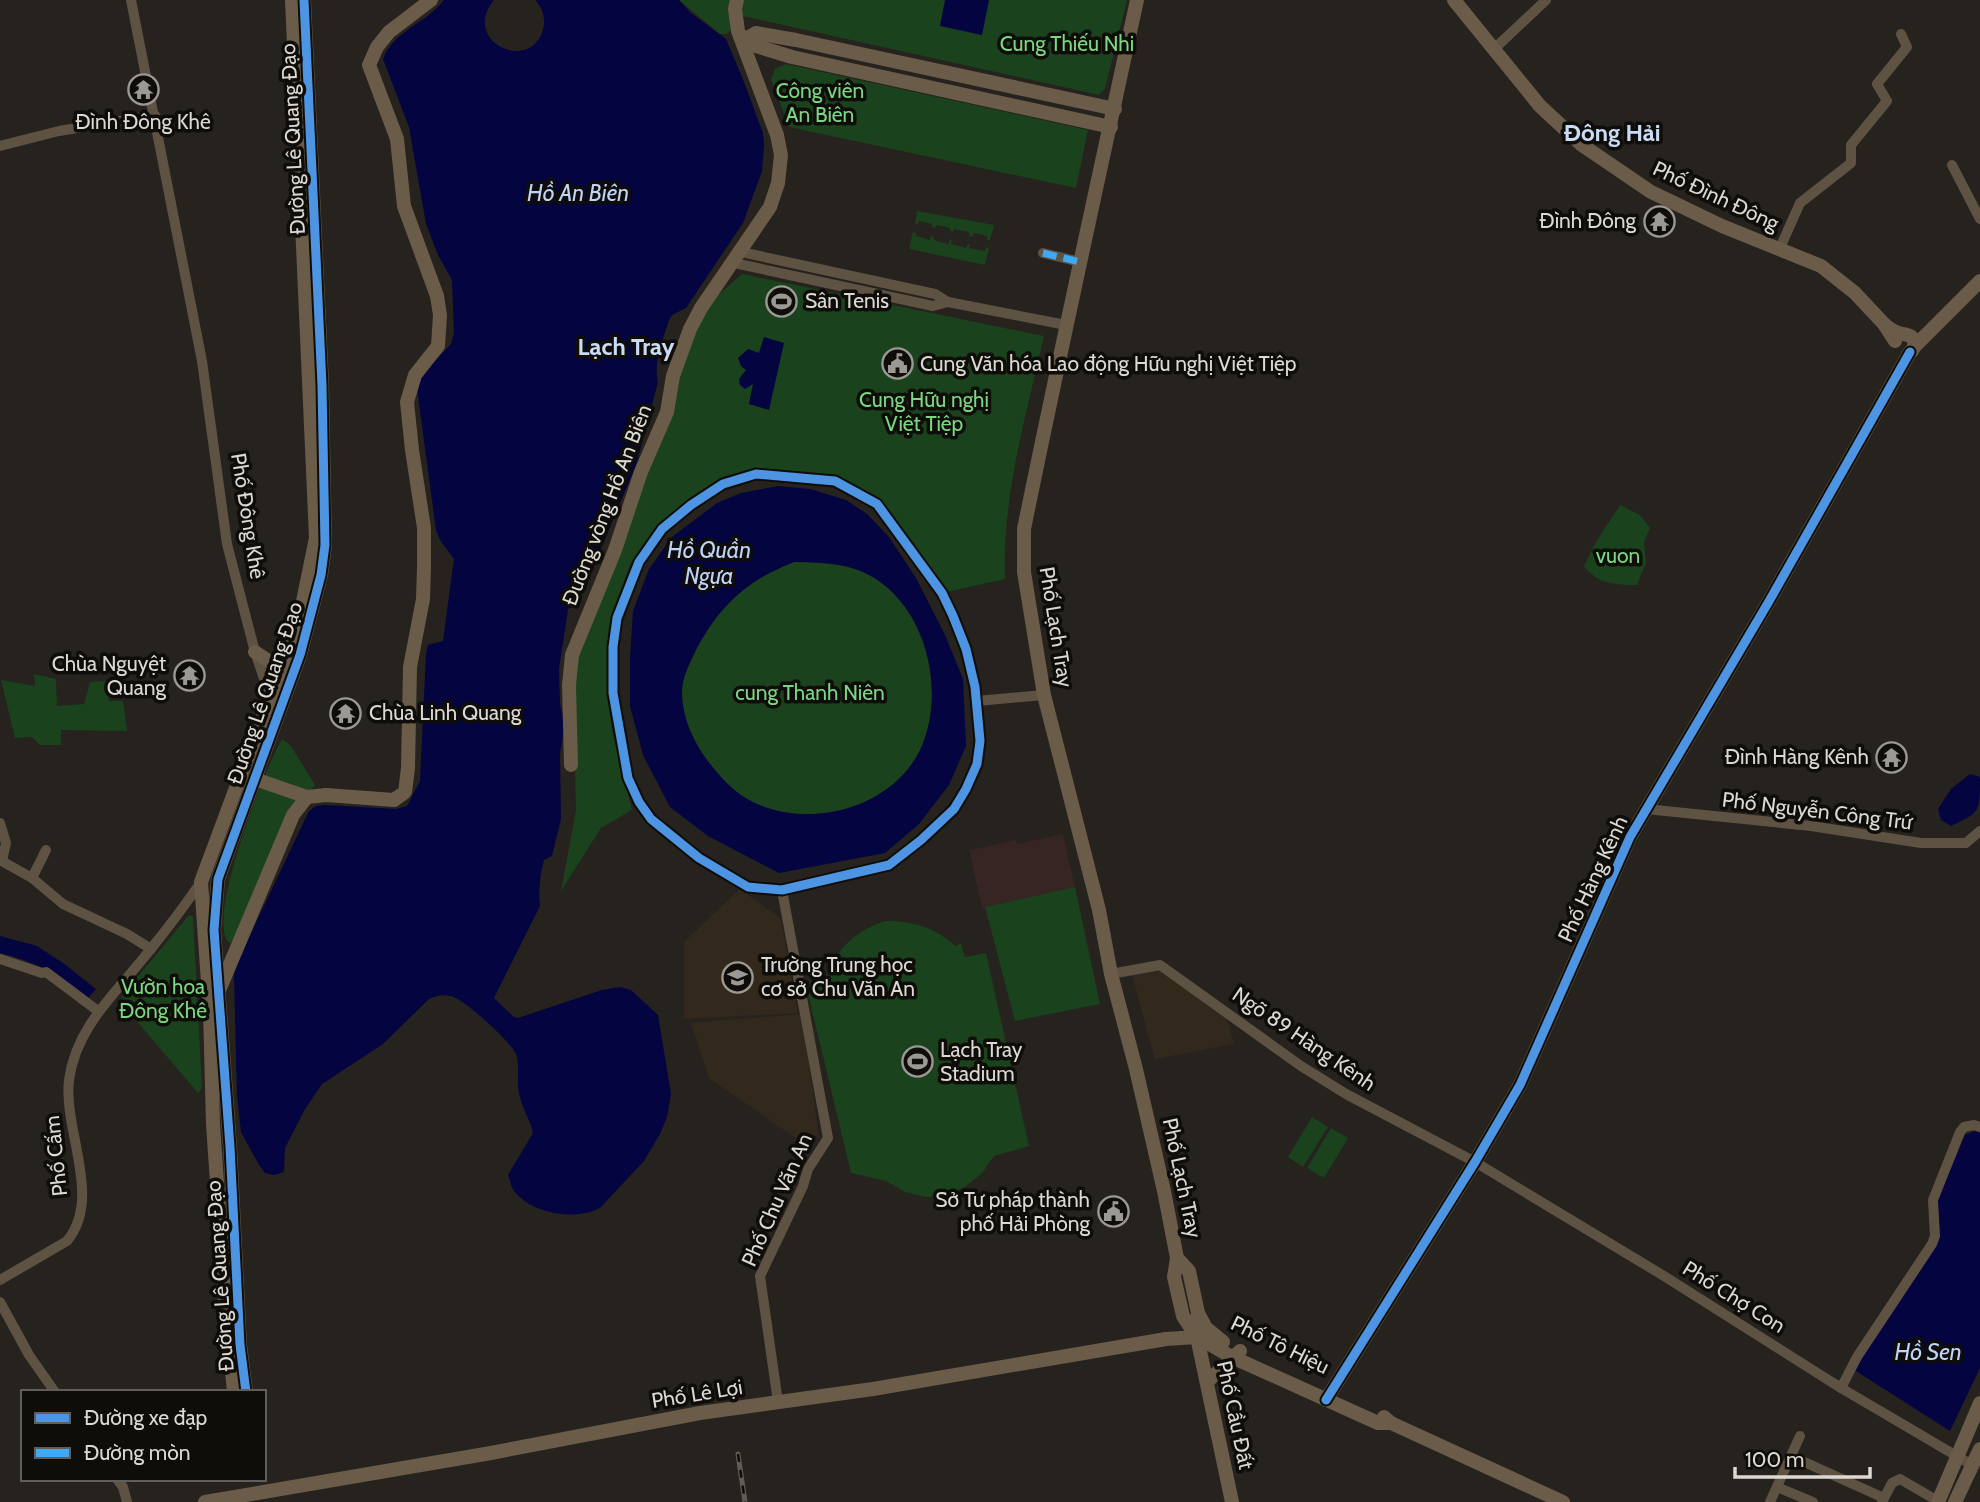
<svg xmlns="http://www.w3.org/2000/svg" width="1980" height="1502" viewBox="0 0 1980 1502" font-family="Cabin,sans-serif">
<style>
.commercial{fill:#362523}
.built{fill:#32291c}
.green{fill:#1a421d}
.water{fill:#030440;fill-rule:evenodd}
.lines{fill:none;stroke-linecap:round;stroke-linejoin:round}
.street{stroke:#5e5243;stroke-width:10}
.secondary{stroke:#6a5c48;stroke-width:14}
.rail-casing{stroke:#625b54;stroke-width:5}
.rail{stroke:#0f0d09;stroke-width:2.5;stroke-dasharray:8;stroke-linecap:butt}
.quiet{stroke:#3fa9f5;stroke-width:7;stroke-dasharray:14 7;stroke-linecap:butt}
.cycleway-casing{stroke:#0f0d09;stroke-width:13}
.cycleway{stroke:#4d94e3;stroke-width:9}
.labels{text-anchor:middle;stroke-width:7;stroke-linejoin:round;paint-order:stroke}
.park-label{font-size:21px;fill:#7bd781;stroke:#0f0d09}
.poi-label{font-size:21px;fill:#dcd8d2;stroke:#0f0d09;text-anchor:start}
.street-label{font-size:21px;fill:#dcd8d2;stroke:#0f0d09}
.water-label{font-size:23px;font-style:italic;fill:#bfd4fb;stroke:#0f0d09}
.quarter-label{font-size:24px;font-weight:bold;fill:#cadcf5;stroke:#0f0d09}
</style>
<rect width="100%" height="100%" fill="#26221e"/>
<path class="commercial" d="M1063,834L1075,887L982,908L969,850L1016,840L1017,844Z"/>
<g class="built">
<path d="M740,889L781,919L798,1013L684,1019V942Z"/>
<path d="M1162,967L1225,1012L1234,1044L1155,1059L1132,975Z"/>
<path d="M802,1014L819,1137H794L709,1078L691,1023Z"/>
</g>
<g class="green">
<path d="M679,0H1127L1105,89L1099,95L743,16L727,34H720Z"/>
<path d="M786,64L1088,130L1076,188L789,127L771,80L775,69Z"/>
<path d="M917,211L994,225L990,240H987V236L974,233L972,237L969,236V232L954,229L953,232L950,231V228L936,225L935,228L932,227V224L919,221L917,225L915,224Z"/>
<path d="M913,232L916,233V236L930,240L931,236L934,237V240L948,244L950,239L952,240L951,244L966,248L968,244H970L969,248L985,251L986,247L989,248L985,265L909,249Z"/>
<path d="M742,274L1044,336C1026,416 1002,496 1005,579L942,593L883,502L835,479L757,469L725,476L694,497L664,520L631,563L614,608L608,647L607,692L612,731L632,810L601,828L561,891L576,810L572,655L675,378L710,302Z"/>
<path d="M1620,505L1640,515L1650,528L1644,542L1646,563L1637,585C1616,585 1597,584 1584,566L1596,542Z"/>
<path d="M794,562C822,563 852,563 876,579C928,613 946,696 920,751C891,810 805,831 749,800C734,792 721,778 710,764C694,744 682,718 682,692C682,677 689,665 695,652C718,607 747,580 794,562Z"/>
<path d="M34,674L56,679L57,706L84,704L90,682L106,681L109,701H123L127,731L61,730V745H40L32,737L15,738L1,680L35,686Z"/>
<path d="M282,739L291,746L315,785L310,790L236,939L230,943C203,925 266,765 282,739Z"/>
<path d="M1075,887L1100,1004L1015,1021L985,907Z"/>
<path d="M189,915L193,917L202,1088L198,1093L123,1005L122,996Z"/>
<path d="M885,921C914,921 933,927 956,946L961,943L965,957L986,953L1029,1146L994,1156L982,1173L965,1187L946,1195L926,1197L905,1192L886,1181L851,1173L808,994L806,983L826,976C839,947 855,931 885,921Z"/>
<path d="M1312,1117L1328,1127L1303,1167L1288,1157Z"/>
<path d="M1331,1128L1348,1138L1324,1178L1307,1168Z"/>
</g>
<g class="water">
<path d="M444,0H494C460,41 530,74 543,30C546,19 543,8 535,0H679L691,13L726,39L742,77L763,133L764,144L762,171L743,223L686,308L672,315L669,320C663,340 653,362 658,382L636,465L602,546L580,580L568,610L559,668L560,704L565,724L560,754L561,819L552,856L544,860C540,876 538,890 540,906L494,998L514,1017L518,1018L602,990L620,987L631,990L658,1015L671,1094L667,1117L660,1134L644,1161L600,1208C575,1221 532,1214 514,1191C511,1187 510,1180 508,1175L533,1133C530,1119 523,1110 520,1097C515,1082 521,1068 516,1054C510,1041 464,999 451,996C443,994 436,996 429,999L383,1044L322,1084L305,1109L285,1148L284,1172L274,1175L265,1173L259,1165L241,1132L237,1096L234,975L237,963L309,811L316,806L325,805L396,809L407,806L420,781L426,654L428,645L443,641L454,559L440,540L436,530L417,388L423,374L451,344L454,333L452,280L438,255L426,224L409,127L383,59C394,30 426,24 444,0Z"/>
<path d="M945,0H989L982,35L940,26Z"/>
<path d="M764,337L784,343L769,410L749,404L753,384L745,389L740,385L739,379L746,370L741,366L738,358L748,349L759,353Z"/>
<path d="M778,486L810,489L846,500L867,514L889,537L916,578L945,635L963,679L966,746L949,785L919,824L885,853L779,873L708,836L670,807L643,755L630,706V658L633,611L649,569L672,537L717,503L741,493ZM794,562C822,562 852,563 876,579C929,613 946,695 920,750C891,810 805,831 749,800C734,792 721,778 711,765C694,744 682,718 682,692C682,677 689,665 695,652C718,607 747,580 794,562Z"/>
<path d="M1970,774L1980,777C1980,813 1980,812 1951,826L1941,820L1938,809L1951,789Z"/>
<path d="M0,936L37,946L63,963L96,989L88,998C63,975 33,961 0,953Z"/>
<path d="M1975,1131L1980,1133V1368L1950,1431L1856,1371L1854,1367L1938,1242L1937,1201L1965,1135Z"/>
</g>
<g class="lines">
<g class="street">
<path d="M131,0L202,361L227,544L255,652L270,696"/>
<path d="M1493,50L1546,0"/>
<path d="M0,146L59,131L155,115"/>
<path d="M1952,165L1980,219"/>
<path d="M1780,248L1800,203L1851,163V145L1887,101L1877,84L1907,47L1901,34"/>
<path d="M741,252L935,294L948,302L1066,325"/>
<path d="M1043,253L1080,262"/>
<path d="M734,263L933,306L948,302"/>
<path d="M756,474L835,481L877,504L942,593L953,616L966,649L975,687L980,741L977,764L966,789L954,809L921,840L889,865L782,890L748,887L699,858L651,819L639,802L628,778L613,693V647L617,618L639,562L662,529L691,505L723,484Z"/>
<path d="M977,701L1044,695"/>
<path d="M1646,809L1811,826L1921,843H1966L1980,831"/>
<path d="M0,823L6,843L2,861"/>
<path d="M0,860L32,878L63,904L127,934L151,949"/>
<path d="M32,878L46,850"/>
<path d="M0,959L42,973L46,972L98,1011"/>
<path d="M1111,974L1160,965L1301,1066L1346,1094L1475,1162L1664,1276L1841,1388L1972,1465"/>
<path d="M0,1280L67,1241C103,1198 63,1130 69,1080C76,1026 118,991 150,950C168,928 185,905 201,882"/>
<path d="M0,1302L29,1355L55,1392"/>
<path d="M1841,1388L1857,1357L1932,1244L1935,1236L1933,1200L1960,1132L1964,1127L1974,1125L1980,1127"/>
<path d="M778,1402L760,1276L803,1186L808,1169L828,1138L782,890"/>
<path d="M1791,1456L1884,1498"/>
<path d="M117,1479L123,1487L127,1502"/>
<path d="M1777,1487L1813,1502"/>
<path d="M1770,1502L1800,1436"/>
<path d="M1882,1502L1892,1483L1900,1479L1938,1501"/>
</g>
<g class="secondary">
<path d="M1137,0C1099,176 1060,352 1024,529V572L1044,695L1099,910L1111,974L1136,1069L1164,1191L1177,1258L1174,1277L1183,1316L1197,1337L1232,1357L1378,1423H1391"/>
<path d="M1454,0L1540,106L1582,145L1651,192L1668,200L1722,226L1821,266L1855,293L1884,324L1895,341"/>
<path d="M740,36L748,38L756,46L792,57L1111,127"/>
<path d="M748,38L756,33L796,40L1115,109"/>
<path d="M1885,325C1889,328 1895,332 1899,333C1908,336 1912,333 1915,344L1912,351"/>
<path d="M1914,347L1980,281"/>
<path d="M255,652L270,662L277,661L287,653"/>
<path d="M571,765L569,685L572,655L615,550L641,472L667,412L673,376L690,329L701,308L770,207L778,183L781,155L777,135L738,31L735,9L737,0"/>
<path d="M255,779L307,797L326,795L394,800L405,792L408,768L410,667L423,599L424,567V528L412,450L407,402L415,375L438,346L440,315L437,296L404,206L397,139L369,65L377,47L389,32L431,0"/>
<path d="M220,988L293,815L307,797"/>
<path d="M1177,1258L1189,1271L1198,1313L1197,1337L1232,1502"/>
<path d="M1198,1313L1206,1328L1223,1342"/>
<path d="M1208,1381L1240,1351"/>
<path d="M234,1392L225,1299L213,1124L210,1011L201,882L300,616L316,538L292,0"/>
<path d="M246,1392L240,1345L230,1147L214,930L218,879L300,655L321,575L325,545L322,385L304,0"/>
<path d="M1326,1400L1475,1162L1520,1085L1630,837L1768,603L1910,352"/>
<path d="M1384,1417L1391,1423L1563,1502"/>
<path d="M205,1502L491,1453L700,1413L873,1389L1166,1339L1197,1337"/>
<path d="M1938,1502L1980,1403"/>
<path d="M1955,1502L1980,1449"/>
</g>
<defs>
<path id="rail" d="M738,1454L745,1502"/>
</defs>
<use href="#rail" class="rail-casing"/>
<use href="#rail" class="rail"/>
<path class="quiet" d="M1043,253L1080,262"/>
<defs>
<g id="cycleway">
<path d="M756,474L835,481L877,504L942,593L953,616L966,649L975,687L980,741L977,764L966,789L954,809L921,840L889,865L782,890L748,887L699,858L651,819L639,802L628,778L613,693V647L617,618L639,562L662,529L691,505L723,484Z"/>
<path d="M246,1392L240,1345L230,1147L214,930L218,879L300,655L321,575L325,545L322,385L304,0"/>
<path d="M1326,1400L1475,1162L1520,1085L1630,837L1768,603L1910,352"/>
</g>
</defs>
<use href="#cycleway" class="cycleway-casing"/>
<use href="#cycleway" class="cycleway"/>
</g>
<defs>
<symbol id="temple-ring" viewBox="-11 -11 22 22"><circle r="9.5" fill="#0f0d09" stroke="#9c9893" stroke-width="1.5"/><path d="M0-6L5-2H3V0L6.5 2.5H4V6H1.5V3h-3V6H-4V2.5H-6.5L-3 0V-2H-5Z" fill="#9c9893"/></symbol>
<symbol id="stadium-ring" viewBox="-11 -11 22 22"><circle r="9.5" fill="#0f0d09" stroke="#9c9893" stroke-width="1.5"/><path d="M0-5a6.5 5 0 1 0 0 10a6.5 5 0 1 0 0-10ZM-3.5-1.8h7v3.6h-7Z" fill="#9c9893"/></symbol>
<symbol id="civic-ring" viewBox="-11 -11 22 22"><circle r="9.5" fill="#0f0d09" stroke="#9c9893" stroke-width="1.5"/><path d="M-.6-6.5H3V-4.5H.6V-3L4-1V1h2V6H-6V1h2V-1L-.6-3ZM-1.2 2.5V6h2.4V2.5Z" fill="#9c9893"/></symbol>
<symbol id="school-ring" viewBox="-11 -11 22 22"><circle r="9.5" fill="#0f0d09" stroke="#9c9893" stroke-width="1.5"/><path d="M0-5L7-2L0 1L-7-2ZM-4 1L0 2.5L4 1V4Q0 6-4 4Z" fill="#9c9893"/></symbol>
</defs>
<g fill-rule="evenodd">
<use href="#temple-ring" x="126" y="72" width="35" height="35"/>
<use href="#temple-ring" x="1642" y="204" width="35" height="35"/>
<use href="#stadium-ring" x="764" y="284" width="35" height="35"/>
<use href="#civic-ring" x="880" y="346" width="35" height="35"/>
<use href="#temple-ring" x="172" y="658" width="35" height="35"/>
<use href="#temple-ring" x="328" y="696" width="35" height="35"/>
<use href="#temple-ring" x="1874" y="740" width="35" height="35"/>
<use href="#school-ring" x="720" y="960" width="35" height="35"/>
<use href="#stadium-ring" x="900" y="1044" width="35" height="35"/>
<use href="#civic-ring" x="1096" y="1194" width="35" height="35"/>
</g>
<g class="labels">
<g class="park-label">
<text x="1067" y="51">Cung Thiếu Nhi</text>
<text x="820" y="98">Công viên<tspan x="820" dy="24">An Biên</tspan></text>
<text x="924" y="407">Cung Hữu nghị<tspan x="924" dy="24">Việt Tiệp</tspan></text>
<text x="1618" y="563">vuon</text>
<text x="810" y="700">cung Thanh Niên</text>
<text x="163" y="994">Vườn hoa<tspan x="163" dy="24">Đông Khê</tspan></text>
</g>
<g class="poi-label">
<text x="143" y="129" text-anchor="middle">Đình Đông Khê</text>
<text x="1636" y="228" text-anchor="end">Đình Đông</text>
<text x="805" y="308">Sân Tenis</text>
<text x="920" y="371">Cung Văn hóa Lao động Hữu nghị Việt Tiệp</text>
<text x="166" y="671" text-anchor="end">Chùa Nguyệt<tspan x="166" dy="24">Quang</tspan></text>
<text x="369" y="720">Chùa Linh Quang</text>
<text x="1869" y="764" text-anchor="end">Đình Hàng Kênh</text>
<text x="761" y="972">Trường Trung học<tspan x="761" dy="24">cơ sở Chu Văn An</tspan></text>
<text x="940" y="1057">Lạch Tray<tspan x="940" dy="24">Stadium</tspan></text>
<text x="1090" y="1207" text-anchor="end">Sở Tư pháp thành<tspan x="1090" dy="24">phố Hải Phòng</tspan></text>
</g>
<g class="street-label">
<text transform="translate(293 139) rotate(-93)" y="7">Đường Lê Quang Đạo</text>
<text transform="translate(1716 196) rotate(25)" y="7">Phố Đình Đông</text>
<text transform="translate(607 505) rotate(-69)" y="7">Đường vòng Hồ An Biên</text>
<text transform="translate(248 516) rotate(81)" y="7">Phố Đông Khê</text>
<text transform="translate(1056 627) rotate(81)" y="7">Phố Lạch Tray</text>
<text transform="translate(265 693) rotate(-71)" y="7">Đường Lê Quang Đạo</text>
<text transform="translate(1817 811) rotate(7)" y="7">Phố Nguyễn Công Trứ</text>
<text transform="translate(1593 879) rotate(-65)" y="7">Phố Hàng Kênh</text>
<text transform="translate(1304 1039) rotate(34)" y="7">Ngõ 89 Hàng Kênh</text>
<text transform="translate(56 1156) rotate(-96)" y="7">Phố Cấm</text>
<text transform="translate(1182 1178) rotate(78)" y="7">Phố Lạch Tray</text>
<text transform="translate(777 1200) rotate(-66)" y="7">Phố Chu Văn An</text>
<text transform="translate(220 1276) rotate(-94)" y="7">Đường Lê Quang Đạo</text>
<text transform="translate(1734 1297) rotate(32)" y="7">Phố Chợ Con</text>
<text transform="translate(1280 1345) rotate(26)" y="7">Phố Tô Hiệu</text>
<text transform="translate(697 1394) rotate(-9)" y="7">Phố Lê Lợi</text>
<text transform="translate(1235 1415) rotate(78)" y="7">Phố Cầu Đất</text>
</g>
<g class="water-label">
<text x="578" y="201">Hồ An Biên</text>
<text x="709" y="558">Hồ Quần<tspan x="709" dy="26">Ngựa</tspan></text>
<text x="1928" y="1360">Hồ Sen</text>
</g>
<g class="quarter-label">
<text x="1612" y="141">Đông Hải</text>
<text x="626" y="355">Lạch Tray</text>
</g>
</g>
<rect x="21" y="1390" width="245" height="91" fill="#0f0d09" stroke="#615e59" stroke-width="2"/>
<rect x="35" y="1413" width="35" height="10" fill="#4d94e3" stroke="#615e59" stroke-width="2"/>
<text x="84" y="1425" font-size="21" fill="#dcd8d2">Đường xe đạp</text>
<rect x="35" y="1448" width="35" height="10" fill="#3fa9f5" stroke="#615e59" stroke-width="2"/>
<text x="84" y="1460" font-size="21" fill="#dcd8d2">Đường mòn</text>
<path d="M1735 1467v10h135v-10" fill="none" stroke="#dcd8d2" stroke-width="3.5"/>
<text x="1745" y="1467" font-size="21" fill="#dcd8d2" stroke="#0f0d09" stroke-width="5" paint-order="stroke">100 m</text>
</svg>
